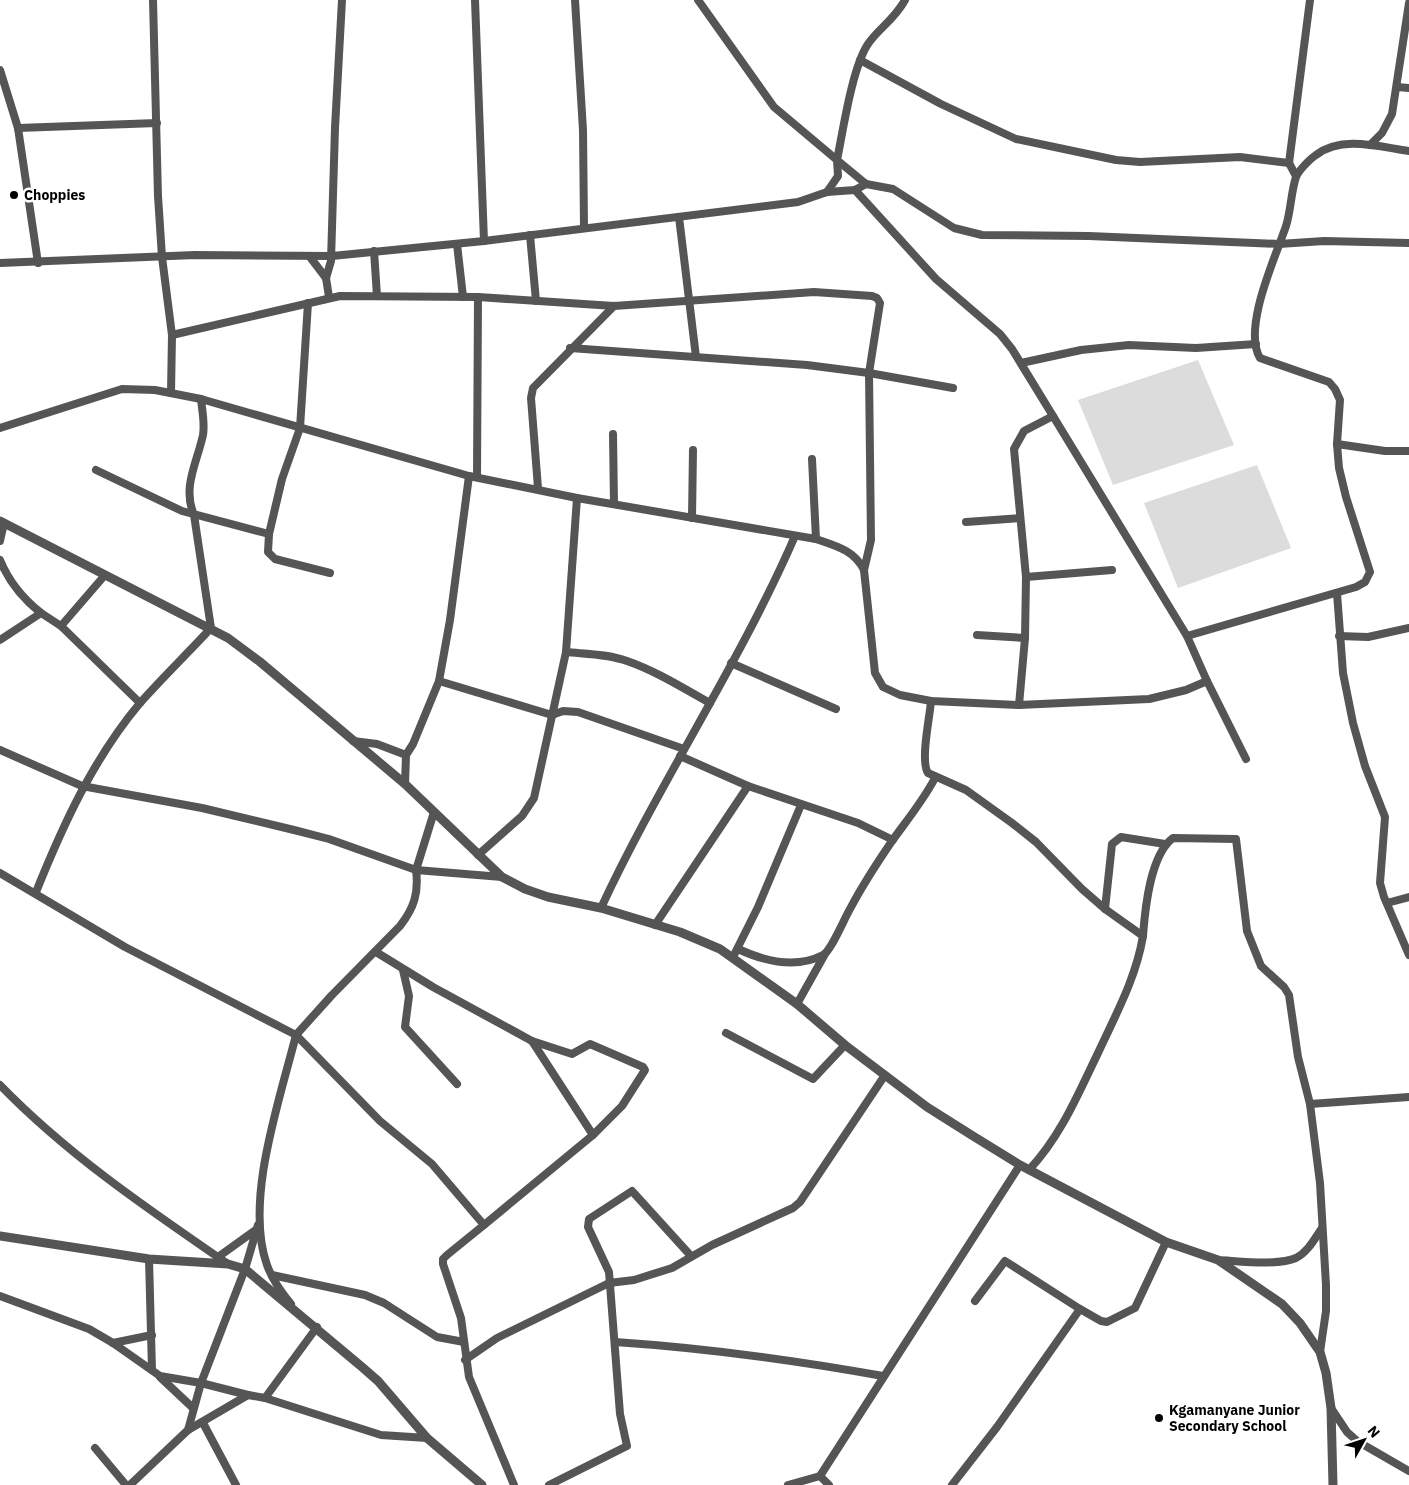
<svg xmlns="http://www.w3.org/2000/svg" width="1409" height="1485" viewBox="0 0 1409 1485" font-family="'IBM Plex Sans',sans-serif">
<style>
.green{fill:#dcdcdc}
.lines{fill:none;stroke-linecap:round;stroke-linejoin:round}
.minor{stroke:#555;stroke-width:8}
.tertiary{stroke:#555;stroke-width:9}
.poi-dot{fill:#000;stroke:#fff;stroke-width:2}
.labels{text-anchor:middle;stroke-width:5;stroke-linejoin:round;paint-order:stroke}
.poi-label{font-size:14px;font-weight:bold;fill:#000;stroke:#fff;text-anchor:start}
</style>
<rect width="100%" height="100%" fill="#fff"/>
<g class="green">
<path d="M1198,360L1234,445L1113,485L1078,400Z"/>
<path d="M1257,465L1291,548L1178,588L1144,503Z"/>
</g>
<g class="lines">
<g class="minor">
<path d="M153,0L158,196L162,257L172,335L171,393"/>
<path d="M475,0L484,241"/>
<path d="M575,0L583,130L584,227"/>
<path d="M698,0L774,107L837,160L838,176L827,192"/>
<path d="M905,0C894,20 879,28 868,44C852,68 843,131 837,160L866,184L893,189L954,228L982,235L1089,236L1279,244L1324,241L1409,243"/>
<path d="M860,60L941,104L1016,139L1116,160L1140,162L1240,157L1289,163L1296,176"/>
<path d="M0,70L18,128L38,263"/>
<path d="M1397,87L1409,88"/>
<path d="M18,128L157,123"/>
<path d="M1370,145L1382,133L1392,114L1409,3"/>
<path d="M1289,163L1310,0"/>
<path d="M855,190L936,279L1000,334L1012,349L1053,416L1024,431L1014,449L1026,577L1025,638L1019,705"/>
<path d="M679,217L696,357"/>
<path d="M530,235L536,301"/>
<path d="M457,244L463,297"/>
<path d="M374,251L377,296"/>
<path d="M310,257L326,278"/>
<path d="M0,263L195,255L332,256L484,241L798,202L827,192L855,190L866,184"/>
<path d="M329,297L326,278L331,261L335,128L342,0"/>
<path d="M172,335L340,296L478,297L614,306L814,292L872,296L877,298L880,303L869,373L871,540L864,570"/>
<path d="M570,348L807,365L869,373L953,388"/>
<path d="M1021,363L1081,350L1129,345L1196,348L1256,344"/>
<path d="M1053,416L1187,636"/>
<path d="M0,428L122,389L155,390L201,399L469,476L577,498L816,539C836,546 854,550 864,570L875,673L883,687L900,695L931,701L1019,705L1149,699L1186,690L1207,681L1187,636L1356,587L1365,582L1370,572L1346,497L1339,468L1337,444L1340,400L1335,389L1329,382L1260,358C1242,328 1276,256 1286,226C1291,210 1291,192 1296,177C1299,170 1310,159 1316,155C1342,135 1380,147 1409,151"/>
<path d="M613,434L614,504"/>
<path d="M1337,444L1385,451H1409"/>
<path d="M812,459L816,539"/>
<path d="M96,470L182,511L269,534L282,479L300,428L308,303"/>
<path d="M477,477L478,297"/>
<path d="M538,488L531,398L533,388L614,306"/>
<path d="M692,518L693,450"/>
<path d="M966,522L1020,518"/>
<path d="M269,534L268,552L275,559L330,573"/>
<path d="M0,541L4,523"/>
<path d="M0,560C9,582 22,598 41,613L0,640"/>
<path d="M1026,577L1112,570"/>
<path d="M1337,593L1343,673L1353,723L1365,766L1385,817L1380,883L1384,897L1409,955"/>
<path d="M41,613L61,626L140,703"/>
<path d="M61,626L105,575"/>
<path d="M977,635L1025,638"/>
<path d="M1339,636L1368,637L1409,628"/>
<path d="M566,652C586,654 608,654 627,661C656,671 683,688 710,703"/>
<path d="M731,663L836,709"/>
<path d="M439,681L552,715L563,711L578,712L684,749"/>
<path d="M1207,681L1246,759"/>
<path d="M931,701C930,716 920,761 928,773L966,790L1012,823L1036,842L1082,889L1105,909L1143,936C1136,978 1116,1014 1098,1053C1078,1094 1061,1136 1029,1170"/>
<path d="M353,741L377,744L406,755"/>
<path d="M0,750L82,786L202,808L294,830L329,839L416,870L434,812"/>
<path d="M680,756L748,786L858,823L893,840"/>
<path d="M405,784L406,755L413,744L439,681L450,620L469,476"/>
<path d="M478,855L522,816L534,798L566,652L577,498"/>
<path d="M0,873L125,947L296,1035L332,995L400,926C414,908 419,893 416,870L502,877"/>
<path d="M36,892C63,825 93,759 140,703C163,677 188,653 211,628L194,515C182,487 197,463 203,435C205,423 202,410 201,399"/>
<path d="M1387,903L1409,897"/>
<path d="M601,908C660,781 739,665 795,536"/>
<path d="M1105,909L1112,844L1121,837L1165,844"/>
<path d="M655,925L748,786"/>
<path d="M1143,936C1145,909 1150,855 1173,838L1236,839L1247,931L1261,966L1284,987L1289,995L1298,1057L1310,1104"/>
<path d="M738,949C764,961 796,969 823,955C831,951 844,919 850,909C862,886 877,863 892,841C907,820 923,801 935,778"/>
<path d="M376,952L433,987L532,1041L593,1135L484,1225"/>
<path d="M733,957L758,907L801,805"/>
<path d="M403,970L409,996L405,1027L457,1084"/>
<path d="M797,1004L825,954"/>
<path d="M726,1033L813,1079L845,1045"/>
<path d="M296,1035L380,1121L432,1164L484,1225L447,1255L443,1259V1264L461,1318L469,1377L514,1485"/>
<path d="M532,1041L572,1054L590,1044L643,1067L645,1070L622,1106L593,1135"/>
<path d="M0,1085C68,1155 148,1209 228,1264"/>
<path d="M218,1257L257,1229"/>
<path d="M149,1259L152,1370"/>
<path d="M1218,1260C1239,1261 1278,1266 1296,1258C1308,1252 1315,1238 1322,1228"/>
<path d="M272,1275L365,1295L384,1303L437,1337L464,1342"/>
<path d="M0,1296L89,1329L113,1343L160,1376L201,1383L248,1395L188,1430L130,1485"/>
<path d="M975,1301L1005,1261L1080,1309"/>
<path d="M291,1304C281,1292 272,1279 267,1265C244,1201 280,1099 296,1035"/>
<path d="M615,1342C705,1348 794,1360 883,1376"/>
<path d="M113,1343L152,1335"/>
<path d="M1320,1352L1326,1311V1285L1320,1183L1310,1104L1409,1097"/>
<path d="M465,1360L497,1338L609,1283L634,1280L672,1268L712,1245L793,1208L800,1202L885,1075"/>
<path d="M160,1377L193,1408"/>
<path d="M248,1395L265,1398L317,1327"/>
<path d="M265,1398L381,1435L427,1438"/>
<path d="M1331,1408L1347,1432L1357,1441L1409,1471"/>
<path d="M203,1423L236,1485"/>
<path d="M188,1430L201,1383L245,1269L258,1225"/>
<path d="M95,1448L126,1485"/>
<path d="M820,1476L829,1485"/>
<path d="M549,1485L627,1446L620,1414L609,1272L588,1227L589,1219L632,1191L691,1256"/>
<path d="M788,1485L820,1476L1020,1165"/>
<path d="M952,1485L997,1427L1080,1309L1101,1321L1107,1322L1135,1308L1166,1242"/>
</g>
<g class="tertiary">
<path d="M0,521L228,638L259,661L405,784L502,877L525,889L548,897L601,908L680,932L720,949L797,1004L845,1045L927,1107L973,1136L1020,1165L1166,1242L1218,1260L1282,1304L1300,1323L1320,1352L1326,1373L1331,1408L1333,1485"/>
<path d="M0,1236L149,1259L228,1264L245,1269L362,1367L378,1381L427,1438L482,1485"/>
</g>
</g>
<g class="poi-dot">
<circle cx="14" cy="195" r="5"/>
<circle cx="1159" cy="1418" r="5"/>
</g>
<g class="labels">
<g class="poi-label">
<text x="24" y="200">Choppies</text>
<text x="1169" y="1415">Kgamanyane Junior<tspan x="1169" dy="16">Secondary School</tspan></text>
</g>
</g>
<g transform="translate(1364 1440) rotate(50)" stroke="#ffffff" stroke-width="4" paint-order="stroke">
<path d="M0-4L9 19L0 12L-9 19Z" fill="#000000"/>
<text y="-8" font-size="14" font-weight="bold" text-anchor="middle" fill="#000000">N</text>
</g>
</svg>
